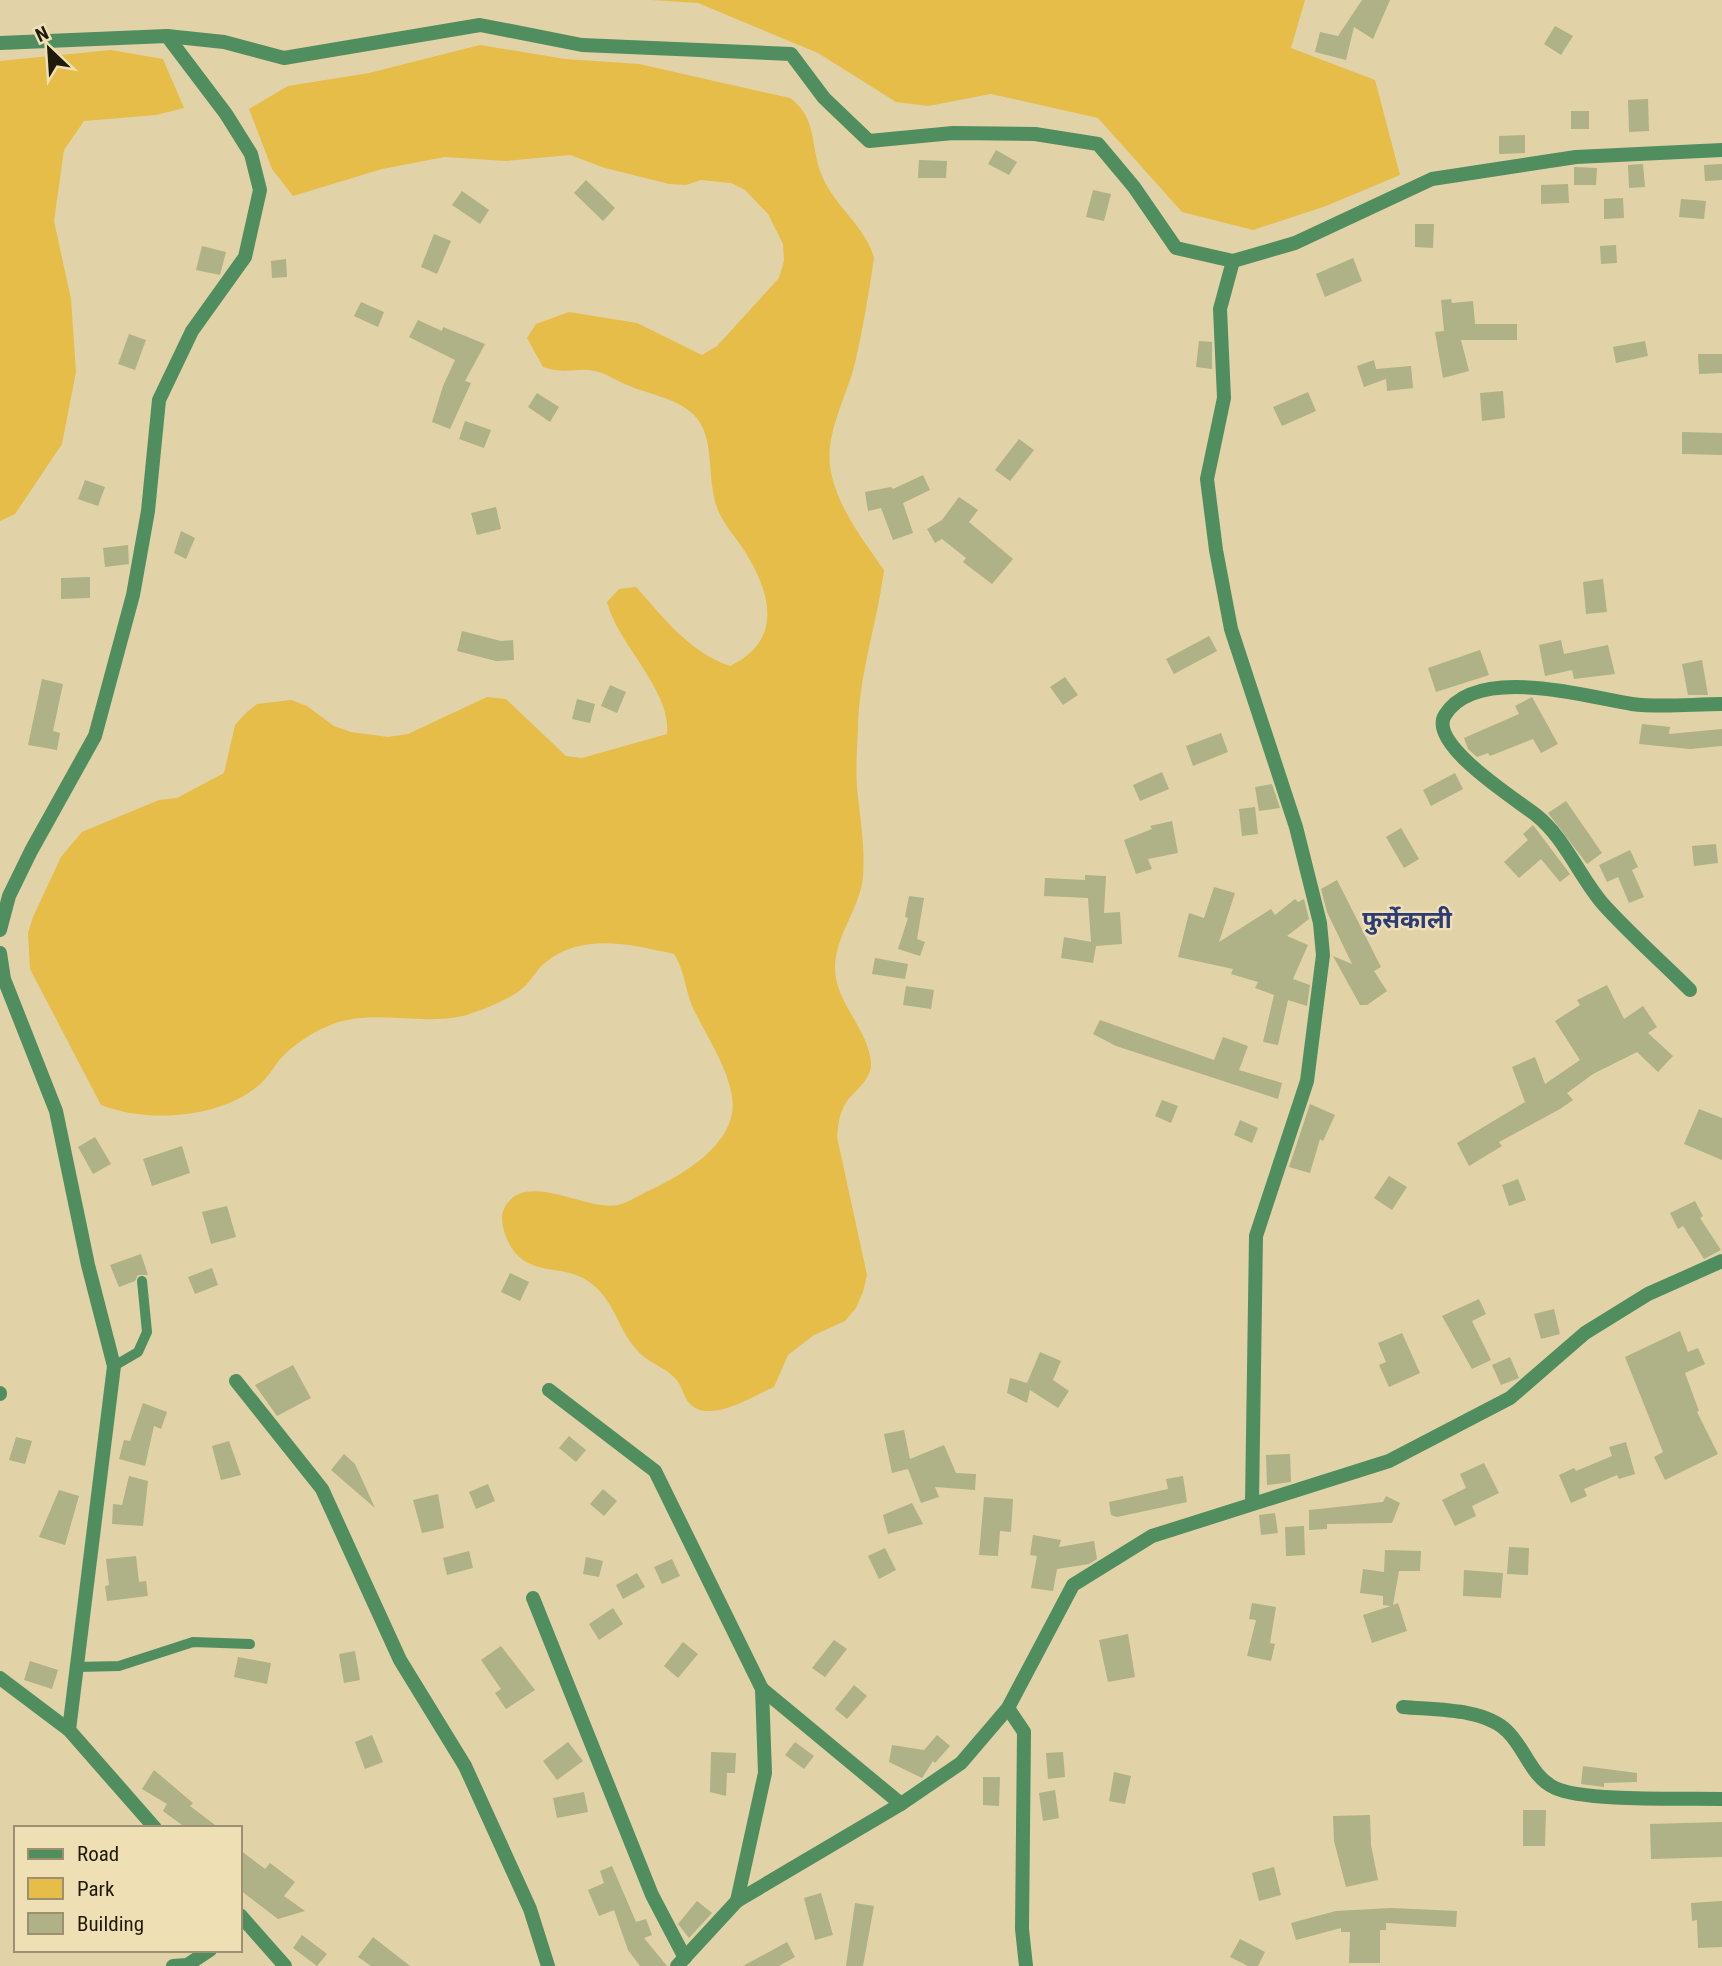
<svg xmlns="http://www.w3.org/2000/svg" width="1722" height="1966" viewBox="0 0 1722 1966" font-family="'Roboto Condensed','Noto Sans Devanagari',sans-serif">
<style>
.green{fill:#e5bd48}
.building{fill:#afb186}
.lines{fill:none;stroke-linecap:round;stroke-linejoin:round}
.lane{stroke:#508e5f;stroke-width:10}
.street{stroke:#508e5f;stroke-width:14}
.labels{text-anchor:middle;stroke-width:5;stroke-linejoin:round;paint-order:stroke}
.quarter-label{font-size:24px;font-weight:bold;fill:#2d3c76;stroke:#efdfb4}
</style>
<rect width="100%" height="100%" fill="#e2d2a8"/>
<g class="green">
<path d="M651,0H1305L1291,48L1375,80L1400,175L1326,206L1253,230L1182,212L1098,118L991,94L928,106L896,102L818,53L698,3Z"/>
<path d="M480,45L565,59L639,64L790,98C818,118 810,147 822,176C835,207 866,227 874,258C869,293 863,328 855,363C847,396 826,431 830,466C835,504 863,540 884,570C877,624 859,674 858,728C857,750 855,775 858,797C861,825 865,849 863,877C860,908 835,936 835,968C835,1002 868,1029 871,1062C872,1082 852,1091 844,1106C839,1116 838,1126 837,1137L867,1275L863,1292L856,1308L845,1321L814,1335L788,1355L774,1387C753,1396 710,1424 690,1404C683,1397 682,1384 674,1377C663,1366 646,1362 636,1349C618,1329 615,1302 592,1284C561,1259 523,1283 505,1234C503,1227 500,1217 504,1209C523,1168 587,1212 618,1205C627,1203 638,1196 646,1192C681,1176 740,1143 732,1096C727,1066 706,1035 693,1008C685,990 685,971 674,954C632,945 584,932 546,962C538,968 532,979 525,986C512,999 481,1011 463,1016C418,1026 368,1007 326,1027C311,1033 294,1045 282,1057C274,1066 268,1078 258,1086C218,1119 148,1123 101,1105L30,969L28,933L33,917L61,857L82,832L159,800L177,798L224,773L235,725L247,712L257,704L291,700L307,706L334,726L351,732L388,737L408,734L487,697L506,699L566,756L582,758L667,734C672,691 618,645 607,602L619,589L636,587C664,618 689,652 730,666C784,640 771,593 744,550C735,536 724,525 718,510C705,477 717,437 693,414C675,397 646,394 625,384C615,380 605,373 595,371C577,367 567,375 543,367L527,338L536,324L569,312L637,323L702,355L717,346L779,278L784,261L783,244L768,214L745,190L731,183L701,180L686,185L669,184L605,168L570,155L506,161L445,157L382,169L293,196L272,169L249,109L288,86L369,73Z"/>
<path d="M111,50L163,59L184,108L156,115L84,121L64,150L54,221L71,299L76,372L62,444L15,514L0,521V61Z"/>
</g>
<g class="building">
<path d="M1362,0H1390L1373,39L1354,27L1346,60L1315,52L1320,32L1338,36Z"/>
<path d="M1555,26L1573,36L1561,55L1544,44Z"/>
<path d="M1648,99L1649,131L1629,132L1628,100Z"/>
<rect x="1571" y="111" width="18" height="18"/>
<path d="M1525,135V153L1499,154V136Z"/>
<path d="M996,150L1017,162L1009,175L988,164Z"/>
<path d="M919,160L947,161L946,178H918Z"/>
<path d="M1643,164L1645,187L1629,188L1628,165Z"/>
<path d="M1722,164V180L1705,181L1704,165Z"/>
<path d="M1574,167L1597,168L1596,185H1574Z"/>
<path d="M586,180L615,208L603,221L574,193Z"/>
<path d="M1568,184L1569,203L1541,204V185Z"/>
<path d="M1093,190L1111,194L1104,221L1086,217Z"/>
<path d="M462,191L489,210L480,224L452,205Z"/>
<path d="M1623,198L1624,218L1604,219V199Z"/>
<path d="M1681,199L1706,201L1704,219L1679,217Z"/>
<path d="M1415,224H1434L1433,248L1415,247Z"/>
<path d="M434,234L451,241L437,274L421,267Z"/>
<path d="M1616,245L1617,263L1601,264L1600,246Z"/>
<path d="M202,246L226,252L220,275L196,270Z"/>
<path d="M1353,258L1362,281L1325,297L1316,274Z"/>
<path d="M286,259L287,277L272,278L271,261Z"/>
<path d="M1451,299L1452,303L1473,301L1475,324H1517V340H1461L1469,371L1443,378L1435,332L1444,331L1441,300Z"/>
<path d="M361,302L384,312L378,327L354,316Z"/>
<path d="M418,320L442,331L443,327L485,344L465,381L471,383L450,429L432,422L443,386L455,360L409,337Z"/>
<path d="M129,334L146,340L135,370L118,364Z"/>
<path d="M1199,341L1212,342V369L1196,367Z"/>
<path d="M1645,341L1648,356L1616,363L1613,347Z"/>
<path d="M1698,354H1722V373L1699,374Z"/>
<path d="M1374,360L1376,369L1411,366L1413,388L1387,391L1386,379L1364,387L1357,366Z"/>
<path d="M1503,391L1505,418L1482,421L1480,393Z"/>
<path d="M1308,392L1316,411L1282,426L1273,407Z"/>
<path d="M537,393L559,407L550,422L528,407Z"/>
<path d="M465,421L491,430L484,448L459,439Z"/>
<path d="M1682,432L1722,433V455L1682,454Z"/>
<path d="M1019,439L1034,450L1010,481L995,470Z"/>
<path d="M923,475L930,490L903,503L913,533L893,540L881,508L868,511L865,492L891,487L893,489Z"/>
<path d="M85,480L105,487L98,506L78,499Z"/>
<path d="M959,497L978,510L969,522L1013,559L992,584L963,562L966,558L942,539L935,543L927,529L942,520Z"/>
<path d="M496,507L501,529L477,535L471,513Z"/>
<path d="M181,531L195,538L186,559L174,553Z"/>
<path d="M128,545L129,564L105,567L103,548Z"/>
<path d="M90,577V598L61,599V578Z"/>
<path d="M1603,579L1607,612L1586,614L1583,582Z"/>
<path d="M462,631L501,641L513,640L514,660L496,661L457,651Z"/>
<path d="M1209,636L1217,651L1174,674L1166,659Z"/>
<path d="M1561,640L1564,654L1608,645L1615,674L1574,679L1572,670L1545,676L1539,645Z"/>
<path d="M1480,650L1489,675L1436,692L1428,668Z"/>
<path d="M1702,660L1708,695H1688L1682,664Z"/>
<path d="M1065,677L1078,695L1063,705L1050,687Z"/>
<path d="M42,679L63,684L53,731L60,733L57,750L28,745Z"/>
<path d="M610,685L626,692L617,713L601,706Z"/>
<path d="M1532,697L1558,744L1541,753L1533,739L1490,756L1488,753L1477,757L1468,749L1464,738L1519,714L1515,706Z"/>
<path d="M577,699L595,704L590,723L572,719Z"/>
<path d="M1642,724L1670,727L1669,734L1722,729V746L1690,749L1639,744Z"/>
<path d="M1221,733L1228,752L1193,766L1186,746Z"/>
<path d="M1162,772L1169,789L1140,801L1133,785Z"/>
<path d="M1455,773L1463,789L1431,806L1423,790Z"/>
<path d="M1272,784L1280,808L1259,811L1255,787Z"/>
<path d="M1566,801L1602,853L1587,864L1548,813Z"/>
<path d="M1255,807L1258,834L1242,836L1239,809Z"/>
<path d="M1172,821L1178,853L1148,859L1152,869L1136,874L1124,840L1152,829L1150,826Z"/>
<path d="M1533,825L1570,874L1560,882L1541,859L1519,878L1504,862L1528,840L1523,834Z"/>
<path d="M1401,828L1419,859L1404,868L1386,837Z"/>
<path d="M1716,844L1718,863L1694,866L1692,846Z"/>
<path d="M1630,850L1638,867L1632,870L1644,897L1629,903L1618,877L1607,882L1599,865Z"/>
<path d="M1085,875L1106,876L1104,913L1120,912L1122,944L1096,946L1093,963L1061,958L1064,937L1091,942L1088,898L1044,896L1045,878L1085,880Z"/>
<path d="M1337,880L1381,967L1374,971L1387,991L1367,1005H1360L1333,956L1352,964L1327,912L1321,889Z"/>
<path d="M1214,887L1235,893L1219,942L1271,909L1275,915L1295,899L1298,902L1304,899L1309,919L1287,936L1308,945L1293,979L1310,985L1307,1006L1288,1000L1278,1045L1263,1042L1274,995L1255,988L1258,982L1231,974L1233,969L1178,957L1189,913L1204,918Z"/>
<path d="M909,896L924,898L917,939L925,942L920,956L898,949L908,918L905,917Z"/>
<path d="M875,958L908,964L905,979L872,974Z"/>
<path d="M1607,985L1624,1019L1643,1006L1657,1027L1648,1033L1673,1056L1658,1072L1637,1052L1593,1074L1567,1093L1573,1100L1560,1109L1499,1142L1502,1146L1469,1166L1457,1143L1525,1102L1512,1067L1535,1057L1545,1084L1580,1060L1555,1021L1580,1005L1577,1000Z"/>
<path d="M906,986L934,990L931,1009L903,1005Z"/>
<path d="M1100,1020L1214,1060L1223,1037L1248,1046L1239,1070L1282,1083L1278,1099L1116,1046L1093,1034Z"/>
<path d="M1162,1100L1178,1106L1171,1123L1155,1116Z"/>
<path d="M1310,1104L1335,1115L1323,1141L1320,1139L1310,1173L1289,1167Z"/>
<path d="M1699,1109L1722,1118V1160L1684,1144Z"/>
<path d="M1240,1120L1258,1128L1252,1143L1234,1135Z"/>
<path d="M95,1137L111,1164L93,1174L78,1147Z"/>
<path d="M182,1146L190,1173L152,1186L143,1159Z"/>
<path d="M1389,1176L1407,1187L1392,1210L1374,1198Z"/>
<path d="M1518,1179L1526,1200L1509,1206L1502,1185Z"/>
<path d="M1695,1201L1703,1216L1700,1218L1721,1250L1704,1259L1683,1226L1678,1229L1670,1213Z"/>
<path d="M227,1206L236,1237L211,1244L202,1212Z"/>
<path d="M141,1254L148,1275H138L135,1281L119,1287L110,1265Z"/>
<path d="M212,1268L218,1285L195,1294L188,1277Z"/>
<path d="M510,1273L529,1282L520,1301L501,1292Z"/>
<path d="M1479,1299L1486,1314L1472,1321L1491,1360L1472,1369L1442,1316Z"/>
<path d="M1554,1309L1560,1334L1541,1339L1534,1314Z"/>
<path d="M1680,1331L1688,1352L1698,1348L1705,1364L1685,1373L1699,1411L1697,1412L1718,1454L1665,1480L1654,1457L1663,1452L1625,1357Z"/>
<path d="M1402,1333L1420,1373L1389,1387L1379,1365L1386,1362L1378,1343Z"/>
<path d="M1040,1352L1061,1361L1053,1380L1069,1391L1058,1408L1030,1390L1027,1403L1007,1393L1010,1378L1027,1383Z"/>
<path d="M1510,1357L1519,1378L1501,1385L1492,1365Z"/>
<path d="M293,1365L311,1398L277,1416L255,1385Z"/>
<path d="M143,1403L167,1412L161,1429L154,1426L145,1466L119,1459L124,1440L130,1441Z"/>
<path d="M904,1430L910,1459L944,1445L956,1473L976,1474L975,1490L935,1487L939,1497L921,1503L908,1469L892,1473L884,1434Z"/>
<path d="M569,1436L586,1450L576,1462L559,1448Z"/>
<path d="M16,1437L32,1441L25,1464L9,1460Z"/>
<path d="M229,1441L241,1475L221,1480L212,1446Z"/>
<path d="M1626,1442L1635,1474L1619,1479L1617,1475L1584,1489L1587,1496L1571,1503L1559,1475L1574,1468L1576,1471L1612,1456L1609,1447Z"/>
<path d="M344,1454L355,1464L375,1508L331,1470Z"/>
<path d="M1290,1454L1291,1482L1267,1485L1266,1455Z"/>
<path d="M1484,1463L1499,1493L1472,1506L1476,1516L1455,1526L1442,1500L1466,1488L1460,1474Z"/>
<path d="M129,1476L148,1481L143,1526L112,1524L113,1504L122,1505Z"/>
<path d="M1183,1476L1187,1502L1117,1517L1111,1515L1109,1502L1168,1489L1166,1479Z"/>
<path d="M488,1484L495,1501L476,1509L469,1492Z"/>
<path d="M603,1489L617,1501L604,1516L590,1504Z"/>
<path d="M59,1490L79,1496L65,1545L39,1537Z"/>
<path d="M438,1494L444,1528L422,1533L413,1500Z"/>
<path d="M1386,1496L1400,1503L1392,1523L1327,1524V1529L1309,1530V1510L1383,1502Z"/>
<path d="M984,1497L1013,1499L1011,1532L1000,1531L998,1556L979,1555Z"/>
<path d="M912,1503L923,1524L888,1534L883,1515Z"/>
<path d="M1275,1513L1278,1533L1261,1535L1259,1515Z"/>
<path d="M1304,1526L1305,1555L1286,1556L1285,1527Z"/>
<path d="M1033,1535L1061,1540L1059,1547L1094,1541L1097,1559L1089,1564L1057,1569L1053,1591L1031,1588L1037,1556L1030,1555Z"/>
<path d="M1509,1547L1529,1548L1528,1575L1507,1574Z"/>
<path d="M885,1548L896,1570L879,1579L868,1556Z"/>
<path d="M1385,1550L1421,1551L1420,1571H1399L1393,1605L1398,1603L1407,1631L1372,1643L1363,1615L1391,1606L1383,1605V1596L1360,1593L1363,1569L1384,1572Z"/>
<path d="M469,1551L473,1568L447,1575L443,1558Z"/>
<path d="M136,1556L139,1582L146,1581L148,1596L107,1601L105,1586L109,1585L106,1559Z"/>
<path d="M586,1557L603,1561L599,1577L583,1574Z"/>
<path d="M672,1559L680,1576L662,1584L654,1567Z"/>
<path d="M1464,1570L1503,1573L1501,1598L1463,1596Z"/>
<path d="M637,1573L645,1587L623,1599L616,1585Z"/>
<path d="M1252,1603L1276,1607L1270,1643L1275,1644L1271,1661L1247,1656L1256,1620L1249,1619Z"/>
<path d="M613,1608L623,1624L599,1640L589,1624Z"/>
<path d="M1128,1634L1135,1677L1108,1682L1099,1640Z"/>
<path d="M834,1640L847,1649L825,1677L812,1668Z"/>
<path d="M683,1642L698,1654L678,1678L664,1666Z"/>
<path d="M501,1646L535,1690L506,1709L495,1693L501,1689L481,1660Z"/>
<path d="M355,1651L360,1680L344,1683L339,1654Z"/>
<path d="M238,1657L271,1663L267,1684L234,1677Z"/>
<path d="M30,1661L58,1670L52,1689L24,1680Z"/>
<path d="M854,1685L867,1696L847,1719L835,1709Z"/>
<path d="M372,1735L383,1762L365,1769L355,1742Z"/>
<path d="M937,1735L950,1746L935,1763L933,1761L922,1778L889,1762L892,1745L924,1750Z"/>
<path d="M568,1742L583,1761L557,1780L543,1761Z"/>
<path d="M795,1742L814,1756L804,1769L785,1755Z"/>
<path d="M711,1752L736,1753L735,1773H727L726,1796L710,1792Z"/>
<path d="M1063,1752L1065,1777L1048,1779L1046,1753Z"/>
<path d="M1583,1766L1637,1773V1782L1604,1783V1787L1581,1784Z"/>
<path d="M154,1770L193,1803L190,1806L219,1828H186L163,1811L167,1804L142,1789Z"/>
<path d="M1114,1772L1131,1776L1125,1804L1109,1801Z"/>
<path d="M983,1777H1000L999,1806L983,1805Z"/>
<path d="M1055,1790L1059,1818L1043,1821L1039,1793Z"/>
<path d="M584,1792L588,1812L557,1818L553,1798Z"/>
<path d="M1523,1810H1546L1545,1846H1523Z"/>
<path d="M1370,1815L1371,1845L1378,1880L1346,1887L1334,1841L1333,1816Z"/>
<path d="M1722,1822V1857L1651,1859L1650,1824Z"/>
<path d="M240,1850L265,1869L270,1863L295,1882L284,1896L305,1911L278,1919L240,1890Z"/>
<path d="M612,1866L636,1922L646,1919L652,1935L644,1938L667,1966H640L628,1950L614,1910L599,1916L588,1890L604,1883L600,1871Z"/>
<path d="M1274,1867L1281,1895L1259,1901L1252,1873Z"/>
<path d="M821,1893L833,1935L815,1940L804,1898Z"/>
<path d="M697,1901L712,1913L689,1938L678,1924Z"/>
<path d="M1722,1901V1947L1698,1948L1697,1920L1692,1921L1691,1903Z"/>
<path d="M855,1903L874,1906L863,1966H846Z"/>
<path d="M1391,1908L1457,1911L1456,1927L1386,1923V1930H1380V1963H1349L1350,1932H1341V1928L1296,1940L1291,1923L1336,1911Z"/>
<path d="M302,1935L327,1954L317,1966L293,1948Z"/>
<path d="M373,1937L387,1948L410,1966H371L358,1957Z"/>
<path d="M1240,1939L1265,1952L1258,1966H1248L1230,1957Z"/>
<path d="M787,1942L795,1957L779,1966H743Z"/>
</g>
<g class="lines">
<g class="lane">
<path d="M114,1366L138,1352L147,1332L142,1281"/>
<path d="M77,1667L119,1666L193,1642L250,1644"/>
</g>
<g class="street">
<path d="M0,43L167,36L224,42L284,58L480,25L582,45L791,54L824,98L869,141L953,133L1035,134L1098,144L1134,187L1176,248L1233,261L1295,243L1432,179L1576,157L1722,150"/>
<path d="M1233,261L1220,309L1224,398L1207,479L1216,550L1231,629L1296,827L1320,923L1323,955L1307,1081L1256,1236L1252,1503"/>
<path d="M0,930L9,896L31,851L95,736L133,595L148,511L159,400L192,331L245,257L260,190L251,154L226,114L167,36"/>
<path d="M0,953L4,979L56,1111L88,1265L114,1366L69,1730"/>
<path d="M1690,990C1661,961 1630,934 1603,904C1579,876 1565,838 1536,815C1517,800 1427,744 1445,715C1477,664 1586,697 1632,704C1661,708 1693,704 1722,704"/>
<path d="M236,1381L322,1489L400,1660L465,1766L530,1909L548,1966"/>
<path d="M549,1390L655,1471L762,1689L765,1773L737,1901"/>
<path d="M0,1393V1394"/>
<path d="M533,1598L652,1895L685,1958"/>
<path d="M0,1678L69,1730L155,1828"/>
<path d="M762,1689L901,1804"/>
<path d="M1403,1707C1434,1710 1484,1708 1507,1731C1525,1748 1531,1777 1555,1788C1585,1802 1685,1798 1722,1799"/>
<path d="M1008,1708L1024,1732L1022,1929L1026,1966"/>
<path d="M240,1915L285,1966"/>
<path d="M173,1966L187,1965L210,1950"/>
<path d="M677,1966L737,1901L901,1804L961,1763L1008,1708L1073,1585L1152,1536L1389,1461L1510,1398L1585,1333L1648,1294L1722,1261"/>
</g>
</g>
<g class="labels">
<g class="quarter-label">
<text x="1407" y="928">फुर्सेकाली</text>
</g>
</g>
<rect x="14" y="1826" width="228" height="126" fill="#efdfb4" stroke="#9c9070" stroke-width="2"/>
<rect x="28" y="1849" width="35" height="10" fill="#508e5f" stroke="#9c9070" stroke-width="2"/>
<text x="77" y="1861" font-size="21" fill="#201a0a">Road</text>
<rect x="28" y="1878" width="35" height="21" fill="#e5bd48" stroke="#9c9070" stroke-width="2"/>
<text x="77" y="1896" font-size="21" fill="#201a0a">Park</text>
<rect x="28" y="1913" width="35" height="21" fill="#afb186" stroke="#9c9070" stroke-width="2"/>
<text x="77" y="1931" font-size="21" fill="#201a0a">Building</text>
<g transform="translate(49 49) rotate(335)" stroke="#efdfb4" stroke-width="5" paint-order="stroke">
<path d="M0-5L12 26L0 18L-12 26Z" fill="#201a0a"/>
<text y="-10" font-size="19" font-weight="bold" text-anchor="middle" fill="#201a0a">N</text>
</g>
</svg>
